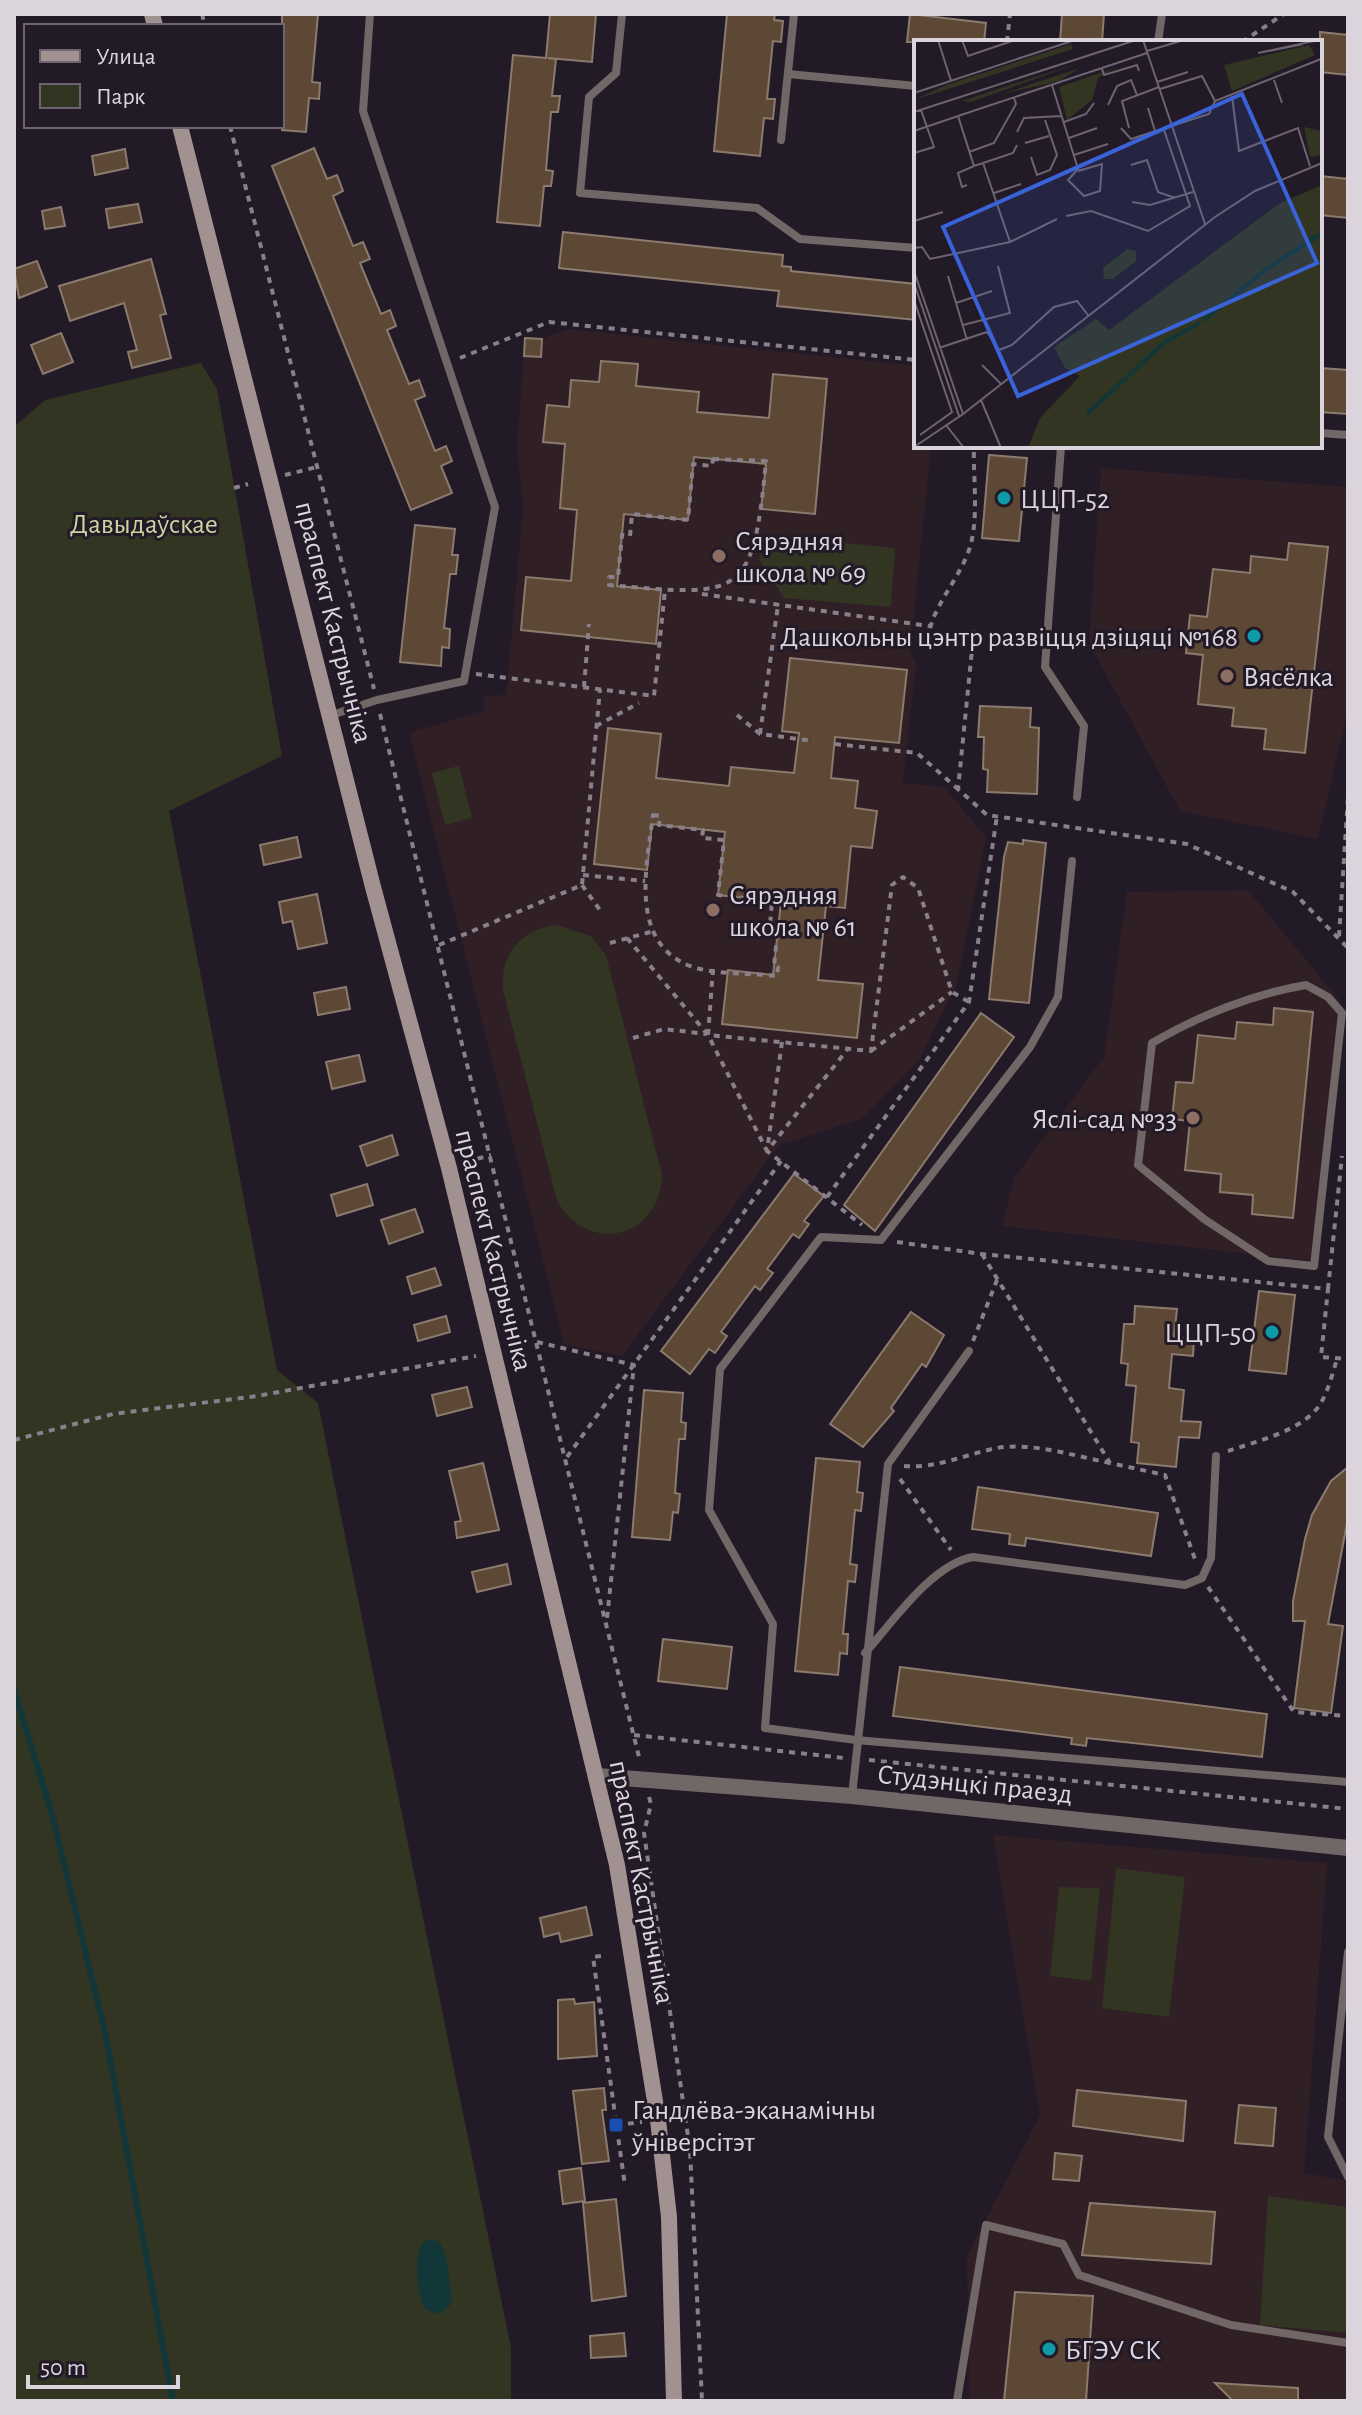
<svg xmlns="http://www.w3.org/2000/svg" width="1362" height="2415" viewBox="0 0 1362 2415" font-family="'Alegreya Sans',sans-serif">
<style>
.education{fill:#311f26}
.green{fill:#313521}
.water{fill:#123738}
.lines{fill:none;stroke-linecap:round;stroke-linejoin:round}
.stream{stroke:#123738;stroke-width:6}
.building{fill:#5d4735;stroke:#8b7b6e;stroke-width:2}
.path{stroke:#88808b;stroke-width:4;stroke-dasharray:6 6;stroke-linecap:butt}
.service{stroke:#716766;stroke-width:8}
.minor{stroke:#716766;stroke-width:16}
.secondary{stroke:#a19190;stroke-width:16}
.culture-dot{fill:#0f9aa8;stroke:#231a27;stroke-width:3}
.education-dot{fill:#8d6e63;stroke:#231a27;stroke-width:3}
.transit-dot{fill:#1a4fb4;stroke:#231a27;stroke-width:3}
.labels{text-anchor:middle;stroke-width:6;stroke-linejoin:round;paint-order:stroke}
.poi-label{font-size:28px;fill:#dbd4dd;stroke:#231a27;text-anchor:start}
.park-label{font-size:28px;fill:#cad49f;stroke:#231a27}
.street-label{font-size:28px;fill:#dbd4dd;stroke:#231a27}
.inset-river{fill:none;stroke:#123738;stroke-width:4}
.inset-road{fill:none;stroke:#6d6470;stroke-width:2}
.view{fill:#3a62d9;fill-opacity:0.15;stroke:#3a62d9;stroke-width:4}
.inset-edge{fill:none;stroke:#dbd4dd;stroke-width:4}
</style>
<rect width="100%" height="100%" fill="#231a27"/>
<g class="education">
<path d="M567,329L916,366V446H931L910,651L916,664L903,783L944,787L986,837L957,983L920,1059L862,1119L779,1145L622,1356L564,1344L409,733L485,710L483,696L506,695L523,509L517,443L525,338L542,339Z"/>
<path d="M1101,468L1348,487V709L1318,839L1180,811L1089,643Z"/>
<path d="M1248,890L1340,1001L1313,1261L1002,1226L1014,1178L1104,1057L1127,892Z"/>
<path d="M993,1835L1327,1863L1304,2173L1348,2181V2401H969L967,2256L1040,2115Z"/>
</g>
<g class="green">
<path d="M201,363L217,389L282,756L169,811L277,1370L318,1403L511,2348V2401H14V427L45,400Z"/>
<path d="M767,535L895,548L891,607L784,598L759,559Z"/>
<path d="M459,766L472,818L445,825L432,773Z"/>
<path d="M557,925L591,936L606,955L662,1175C660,1238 589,1256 557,1201L503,990C500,954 521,929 557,925Z"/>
<path d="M1116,1868L1185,1877L1169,2017L1102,2008Z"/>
<path d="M1059,1887L1100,1888L1091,1981L1050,1976Z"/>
<path d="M1268,2196L1348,2207V2333L1260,2325Z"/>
</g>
<path class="water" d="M427,2239L440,2242L446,2257L452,2300L449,2307L438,2314L425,2309C417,2292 411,2251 427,2239Z"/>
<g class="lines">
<path class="stream" d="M14,1690L52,1814L105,2032L173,2401"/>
</g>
<g class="building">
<path d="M282,14H318L312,82L320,83L319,99L309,98L306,132L282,130Z"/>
<path d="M550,14H596L592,62L548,58L556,59L552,96H560L558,112H551L546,170L553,171L551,186H544L540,226L497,222L513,55L546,58Z"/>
<path d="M727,14H775L774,20L783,21L781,42L773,41L767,99H775L773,119L764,118L760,156L714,151Z"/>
<path d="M910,14L986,23L984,42H907Z"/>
<path d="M1062,14H1104L1102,42H1060Z"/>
<path d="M1320,32L1348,35V75L1320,72Z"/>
<path d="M314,148L327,179L337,175L343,191L333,196L353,246L363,242L370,259L360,263L381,314L390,310L396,326L387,330L409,384L419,380L425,396L415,400L435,451L446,446L452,461L441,466L452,493L411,510L272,166Z"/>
<path d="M125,149L128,168L95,175L92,156Z"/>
<path d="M1320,176L1348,179V218L1320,215Z"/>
<path d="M138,204L142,222L109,228L106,209Z"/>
<path d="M61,207L65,226L45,229L42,211Z"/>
<path d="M563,232L783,255L782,266L791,267V271L916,284V320L777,306L779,291L559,268Z"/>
<path d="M151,259L166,314L160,315L171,358L132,368L128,352L137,350L124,303L70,321L59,286Z"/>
<path d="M37,261L47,287L19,298L14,269Z"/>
<path d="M61,333L73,362L43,374L31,345Z"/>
<path d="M525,338L542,339L541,357L524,356Z"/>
<path d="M601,361L638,364L636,386L699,392L697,412L769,418L773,374L827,379L815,514L761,509L766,464L694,457L688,520L624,514L617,586L661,590L656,644L521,630L526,577L571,581L577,510L560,508L565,444L543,442L547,405L569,407L571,380L599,382Z"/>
<path d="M1320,368L1348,370V414L1320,412Z"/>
<path d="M989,455L1027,458L1019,541L982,538Z"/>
<path d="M415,525L455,529L452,555H458L456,574H450L444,628L450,629L449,648L442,647L441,666L400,662Z"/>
<path d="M1289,543L1328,547L1305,753L1264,749L1266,729L1232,726L1234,708L1198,704L1203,655L1186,653L1190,615L1207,617L1213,569L1250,573L1251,556L1287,560Z"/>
<path d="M790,658L907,670L899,743L835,737L831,778L858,781L855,808L877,811L872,848L851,846L845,908L826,906L818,980L863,984L857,1038L722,1024L728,970L773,975L781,902L718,895L725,832L652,824L647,870L594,864L608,728L661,734L656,778L729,786L731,767L794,773L799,733L782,731Z"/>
<path d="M980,706L1031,708L1030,727L1039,728L1037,794L987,792L988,770L983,769L984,737H978Z"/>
<path d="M297,837L301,857L264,865L260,845Z"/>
<path d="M1023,840L1046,843L1029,1003L989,999L1004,857L1008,842L1023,844Z"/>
<path d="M317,894L327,943L298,949L292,921L283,923L279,902Z"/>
<path d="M346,987L350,1009L318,1015L314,993Z"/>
<path d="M1274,1008L1313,1012L1293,1218L1252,1214L1253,1195L1220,1192L1221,1174L1185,1170L1190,1121L1172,1119L1176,1082L1193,1083L1198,1035L1235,1039L1237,1022L1273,1025Z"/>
<path d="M981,1013L1014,1037L875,1231L844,1205Z"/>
<path d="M359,1055L365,1081L332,1089L326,1062Z"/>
<path d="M392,1135L398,1155L367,1166L360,1146Z"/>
<path d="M794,1174L824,1196L804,1221L809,1224L799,1238L793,1234L767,1269L773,1273L760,1290L755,1286L721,1332L727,1336L715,1353L709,1349L690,1374L661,1351Z"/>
<path d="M367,1184L373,1205L337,1216L331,1195Z"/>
<path d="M415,1209L423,1232L389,1244L381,1220Z"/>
<path d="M435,1268L441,1285L412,1294L407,1277Z"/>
<path d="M1259,1291L1295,1295L1286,1374L1249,1370Z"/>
<path d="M1135,1306L1177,1309L1174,1337L1194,1339L1193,1356L1172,1354L1169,1388L1184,1390L1181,1421L1201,1422L1199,1438L1179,1437L1176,1467L1137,1463L1139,1443L1131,1442L1136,1386L1126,1385L1128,1364L1121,1363L1124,1324H1134Z"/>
<path d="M911,1312L944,1335L926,1367L922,1364L891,1408L894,1411L863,1447L830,1424Z"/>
<path d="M446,1316L450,1332L418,1341L414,1325Z"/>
<path d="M467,1387L472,1407L437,1416L432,1395Z"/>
<path d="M644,1390L683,1393L681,1422L686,1423L685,1439H679L675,1493L680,1494L678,1513L673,1512L670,1540L632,1537Z"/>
<path d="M816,1458L860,1462L857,1492L863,1493L861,1511L855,1510L850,1564L857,1565L855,1582L848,1581L843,1634H848L847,1654L840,1653L838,1675L795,1671Z"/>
<path d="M483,1463L499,1530L457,1538L455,1522L461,1521L449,1471Z"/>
<path d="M1348,1467V1518L1328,1624L1343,1626L1331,1713L1294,1708L1305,1621H1293V1601L1305,1539L1312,1515L1331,1481Z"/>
<path d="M978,1487L1158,1513L1151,1556L1026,1538L1025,1546L1009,1544L1010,1534L972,1529Z"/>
<path d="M507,1564L511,1584L477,1592L472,1572Z"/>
<path d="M663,1639L732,1647L727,1689L658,1681Z"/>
<path d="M900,1667L1267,1714L1262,1757L1087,1738L1086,1746L1071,1744L1072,1738L893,1716Z"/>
<path d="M586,1907L592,1935L561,1942L559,1933L544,1937L540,1918Z"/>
<path d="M574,1999L575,2004L594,2002L597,2056L558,2059V2000Z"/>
<path d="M604,2088L606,2110H602L609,2161L582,2164L573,2091Z"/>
<path d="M1077,2090L1186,2101L1183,2141L1073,2126Z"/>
<path d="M1239,2105L1276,2108L1273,2146L1235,2143Z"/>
<path d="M1055,2153L1082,2156L1079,2181L1053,2179Z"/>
<path d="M581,2168L585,2201L563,2204L559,2171Z"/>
<path d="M616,2199L626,2296L592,2301L583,2203Z"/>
<path d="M1090,2203L1215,2212L1211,2264L1082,2255Z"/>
<path d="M1015,2292L1093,2296L1086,2401H1004Z"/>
<path d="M624,2333L626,2356L591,2358L590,2336Z"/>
<path d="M1215,2383L1298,2388V2401H1233Z"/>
</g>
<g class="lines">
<g class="path">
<path d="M202,14L205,26"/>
<path d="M1007,42L1010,14"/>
<path d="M1242,42L1284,14"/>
<path d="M230,126L374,689"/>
<path d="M460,358L549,322L916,360"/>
<path d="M713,459L766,461C753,599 742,597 609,585V577H618L622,535L630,536L632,514L688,520L693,464L712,466Z"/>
<path d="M285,475L317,467"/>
<path d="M234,488L248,484"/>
<path d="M702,594L929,626"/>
<path d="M974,630L958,789L987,815L1187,844L1293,892L1348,948"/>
<path d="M928,640C931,604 965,575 972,539C978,510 973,476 974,446"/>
<path d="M476,674L654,696L665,590"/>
<path d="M584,687L589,624"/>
<path d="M380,714L640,1761"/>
<path d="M737,715L760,734L814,741"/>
<path d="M596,726L639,703"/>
<path d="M760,734L778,605"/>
<path d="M835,744L917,753L958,789"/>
<path d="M653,815L660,816L659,825L703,830L702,838L724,840L718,895L772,901L770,926L778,927L774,966L778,967L777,976C750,973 715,975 690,966C628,942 647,864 653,815Z"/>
<path d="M583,875L645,881"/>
<path d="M582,885L602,913"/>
<path d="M1339,936L1348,797"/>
<path d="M627,938L708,1035L767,1151L847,1050"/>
<path d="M610,943L654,931"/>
<path d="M439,945L582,885L600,689"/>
<path d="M713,969L708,1035L871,1051L892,885L903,877L918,888L952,992L969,1002"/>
<path d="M633,1038L664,1029L706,1034"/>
<path d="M782,1042L767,1151L862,1225"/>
<path d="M871,1051L952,992"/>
<path d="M466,1162L491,1155"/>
<path d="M827,1197L969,1002L997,816"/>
<path d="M897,1242L982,1254L1328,1289L1321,1357L1348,1359"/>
<path d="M982,1254L1110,1463L1165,1475L1196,1562"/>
<path d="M1328,1289L1342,1156"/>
<path d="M973,1341L997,1280"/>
<path d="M537,1342L634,1365L607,1618"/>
<path d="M14,1440L113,1414L257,1396L476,1356"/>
<path d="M1228,1451C1257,1441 1307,1430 1322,1401C1329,1388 1333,1372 1337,1359"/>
<path d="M567,1457L781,1161"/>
<path d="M904,1466C936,1469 966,1454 997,1448C1032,1442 1075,1456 1110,1463"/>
<path d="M900,1479L951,1550"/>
<path d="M1208,1587L1294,1712L1348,1716"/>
<path d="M634,1735L844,1758"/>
<path d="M869,1760L1348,1809"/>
<path d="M649,1797L651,1804L644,1833L690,2150L702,2401"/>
<path d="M601,1956L593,1957L625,2186"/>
<path d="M616,2125L642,2122"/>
</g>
<g class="service">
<path d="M622,14L616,73L589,97L580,193L757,208L800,239L916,248"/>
<path d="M1158,42L1162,14"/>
<path d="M788,74L916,86"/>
<path d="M781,140L794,14"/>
<path d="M1320,433L1348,435"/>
<path d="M1061,446L1045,667L1084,726L1077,797"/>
<path d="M332,715L377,700L464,681L495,507L363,111L370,14"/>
<path d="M1072,861L1058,997L1030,1047L881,1240L821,1237L720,1369L709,1510L773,1624L765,1728L856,1740L1348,1782"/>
<path d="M1306,985L1328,997L1342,1013L1314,1266L1268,1261L1204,1219L1138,1165L1152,1043C1198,1016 1253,994 1306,985Z"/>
<path d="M865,1653C892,1623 932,1564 973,1557L1185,1585L1202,1578L1211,1558L1216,1456"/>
<path d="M852,1796L888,1464L969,1351"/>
<path d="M1348,1952L1328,2137L1348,2177"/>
<path d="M957,2401L986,2225L1063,2244L1079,2275L1231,2325L1348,2343"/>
</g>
<path class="minor" d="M597,1776L852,1796L1348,1848"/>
<g class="secondary">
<path d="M152,14L155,26"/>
<path d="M180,126L373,887L449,1168L617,1865L658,2120L669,2217L674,2401"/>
</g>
</g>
<g class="culture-dot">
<circle cx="1004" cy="498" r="8"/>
<circle cx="1254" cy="636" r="8"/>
<circle cx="1272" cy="1332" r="8"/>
<circle cx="1049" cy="2349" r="8"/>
</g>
<g class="education-dot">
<circle cx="719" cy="556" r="8"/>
<circle cx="1227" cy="676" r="8"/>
<circle cx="713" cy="910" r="8"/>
<circle cx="1193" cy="1118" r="8"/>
</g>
<rect class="transit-dot" x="608" y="2117" width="16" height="16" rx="4"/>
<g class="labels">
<g class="poi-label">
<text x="1020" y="508">ЦЦП-52</text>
<text x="735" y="550">Сярэдняя<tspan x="735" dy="32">школа № 69</tspan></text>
<text x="1238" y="646" text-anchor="end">Дашкольны цэнтр развіцця дзіцяці №168</text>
<text x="1243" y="686">Вясёлка</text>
<text x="729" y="904">Сярэдняя<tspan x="729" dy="32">школа № 61</tspan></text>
<text x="1177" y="1128" text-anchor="end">Яслі-сад №33</text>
<text x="1256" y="1342" text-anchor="end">ЦЦП-50</text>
<text x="632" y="2119">Гандлёва-эканамічны<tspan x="632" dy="32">ўніверсітэт</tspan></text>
<text x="1065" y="2359">БГЭУ СК</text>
</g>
<g class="park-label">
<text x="144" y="533">Давыдаўскае</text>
</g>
<g class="street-label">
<text transform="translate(335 622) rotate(76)" y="10">праспект Кастрычніка</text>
<text transform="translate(495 1250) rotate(76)" y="10">праспект Кастрычніка</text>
<text transform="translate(975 1783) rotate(6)" y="10">Студэнцкі праезд</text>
<text transform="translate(643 1882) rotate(79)" y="10">праспект Кастрычніка</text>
</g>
</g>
<g transform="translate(914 40)">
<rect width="408" height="408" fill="#231a27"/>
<path d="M157,4L159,9L0,60L32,45ZM395,5L401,15L318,51L310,25ZM165,23L57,62L48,61L93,46ZM166,28L145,41L88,54ZM201,28L184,38L178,60L153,80L145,47ZM390,87L408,91V115L396,117ZM408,145V408H114L126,378L166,336L151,328L140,307L182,279L195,290L366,163ZM213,209L222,211V221L199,239H190L189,228Z" fill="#313521"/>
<path class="inset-river" d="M289,281L350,231L408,193M173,374L251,302L286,283"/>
<path class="inset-road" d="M24,0L37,41M48,0L54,16L101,0M229,0L291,184M390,4L344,13L400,1M233,11L270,0M188,29L190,35L223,25L225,31M360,40L368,63M243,42L274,32M138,45L164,129L154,140L170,156L186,151L188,124L164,131M246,49L288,36L301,61M0,53L161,0M318,56L325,111L384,88L396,126M194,65L203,46L217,40L223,55M234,68L241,91M0,72L222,0M44,76L233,13M150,82L172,74L180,63M207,88L217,99L295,74L301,61L407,19M215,88L208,61L245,47M0,91L44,76L60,126L69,123L96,202L16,219L8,207L0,208M103,92L110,78L148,76M155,98L183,88M111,103L135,96M55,112L80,103L102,64L100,58M0,113L20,107L7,70M160,115L194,104M117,117L123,135L136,130L143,115L131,80M69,123L99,113L103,105M217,125L233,120L244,152L261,158M53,145L48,147L44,133L60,126M80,153L107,144M218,162L236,165L279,152M152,176L177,171L234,191L276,166L250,90M0,181L29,172M96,202L143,179M0,231L49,374L0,407M34,236L53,300M0,243L45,376M0,260L38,372L6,395M42,263L78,251M49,285L96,273L84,226M25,308L73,292L85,310L98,305L140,267L163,261L174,275M68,325L87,344M67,360L87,408M49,374L301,177L341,151L408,123M32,385L50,408"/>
<path class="view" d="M328,54L403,223L104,356L29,187Z"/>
<rect width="408" height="408" class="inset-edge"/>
</g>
<rect width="1362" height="2415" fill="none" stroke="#dbd4dd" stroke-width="32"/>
<rect x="24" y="24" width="260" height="104" fill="#231a27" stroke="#6d6470" stroke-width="2"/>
<rect x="40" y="50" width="40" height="12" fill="#a19190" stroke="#6d6470" stroke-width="2"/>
<text x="96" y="64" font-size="24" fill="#dbd4dd">Улица</text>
<rect x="40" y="84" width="40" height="24" fill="#313521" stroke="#6d6470" stroke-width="2"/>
<text x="96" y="104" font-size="24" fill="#dbd4dd">Парк</text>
<path d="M28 2375v12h150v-12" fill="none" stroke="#dbd4dd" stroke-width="4"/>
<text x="40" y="2375" font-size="24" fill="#dbd4dd" stroke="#231a27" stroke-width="6" paint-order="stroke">50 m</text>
</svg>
